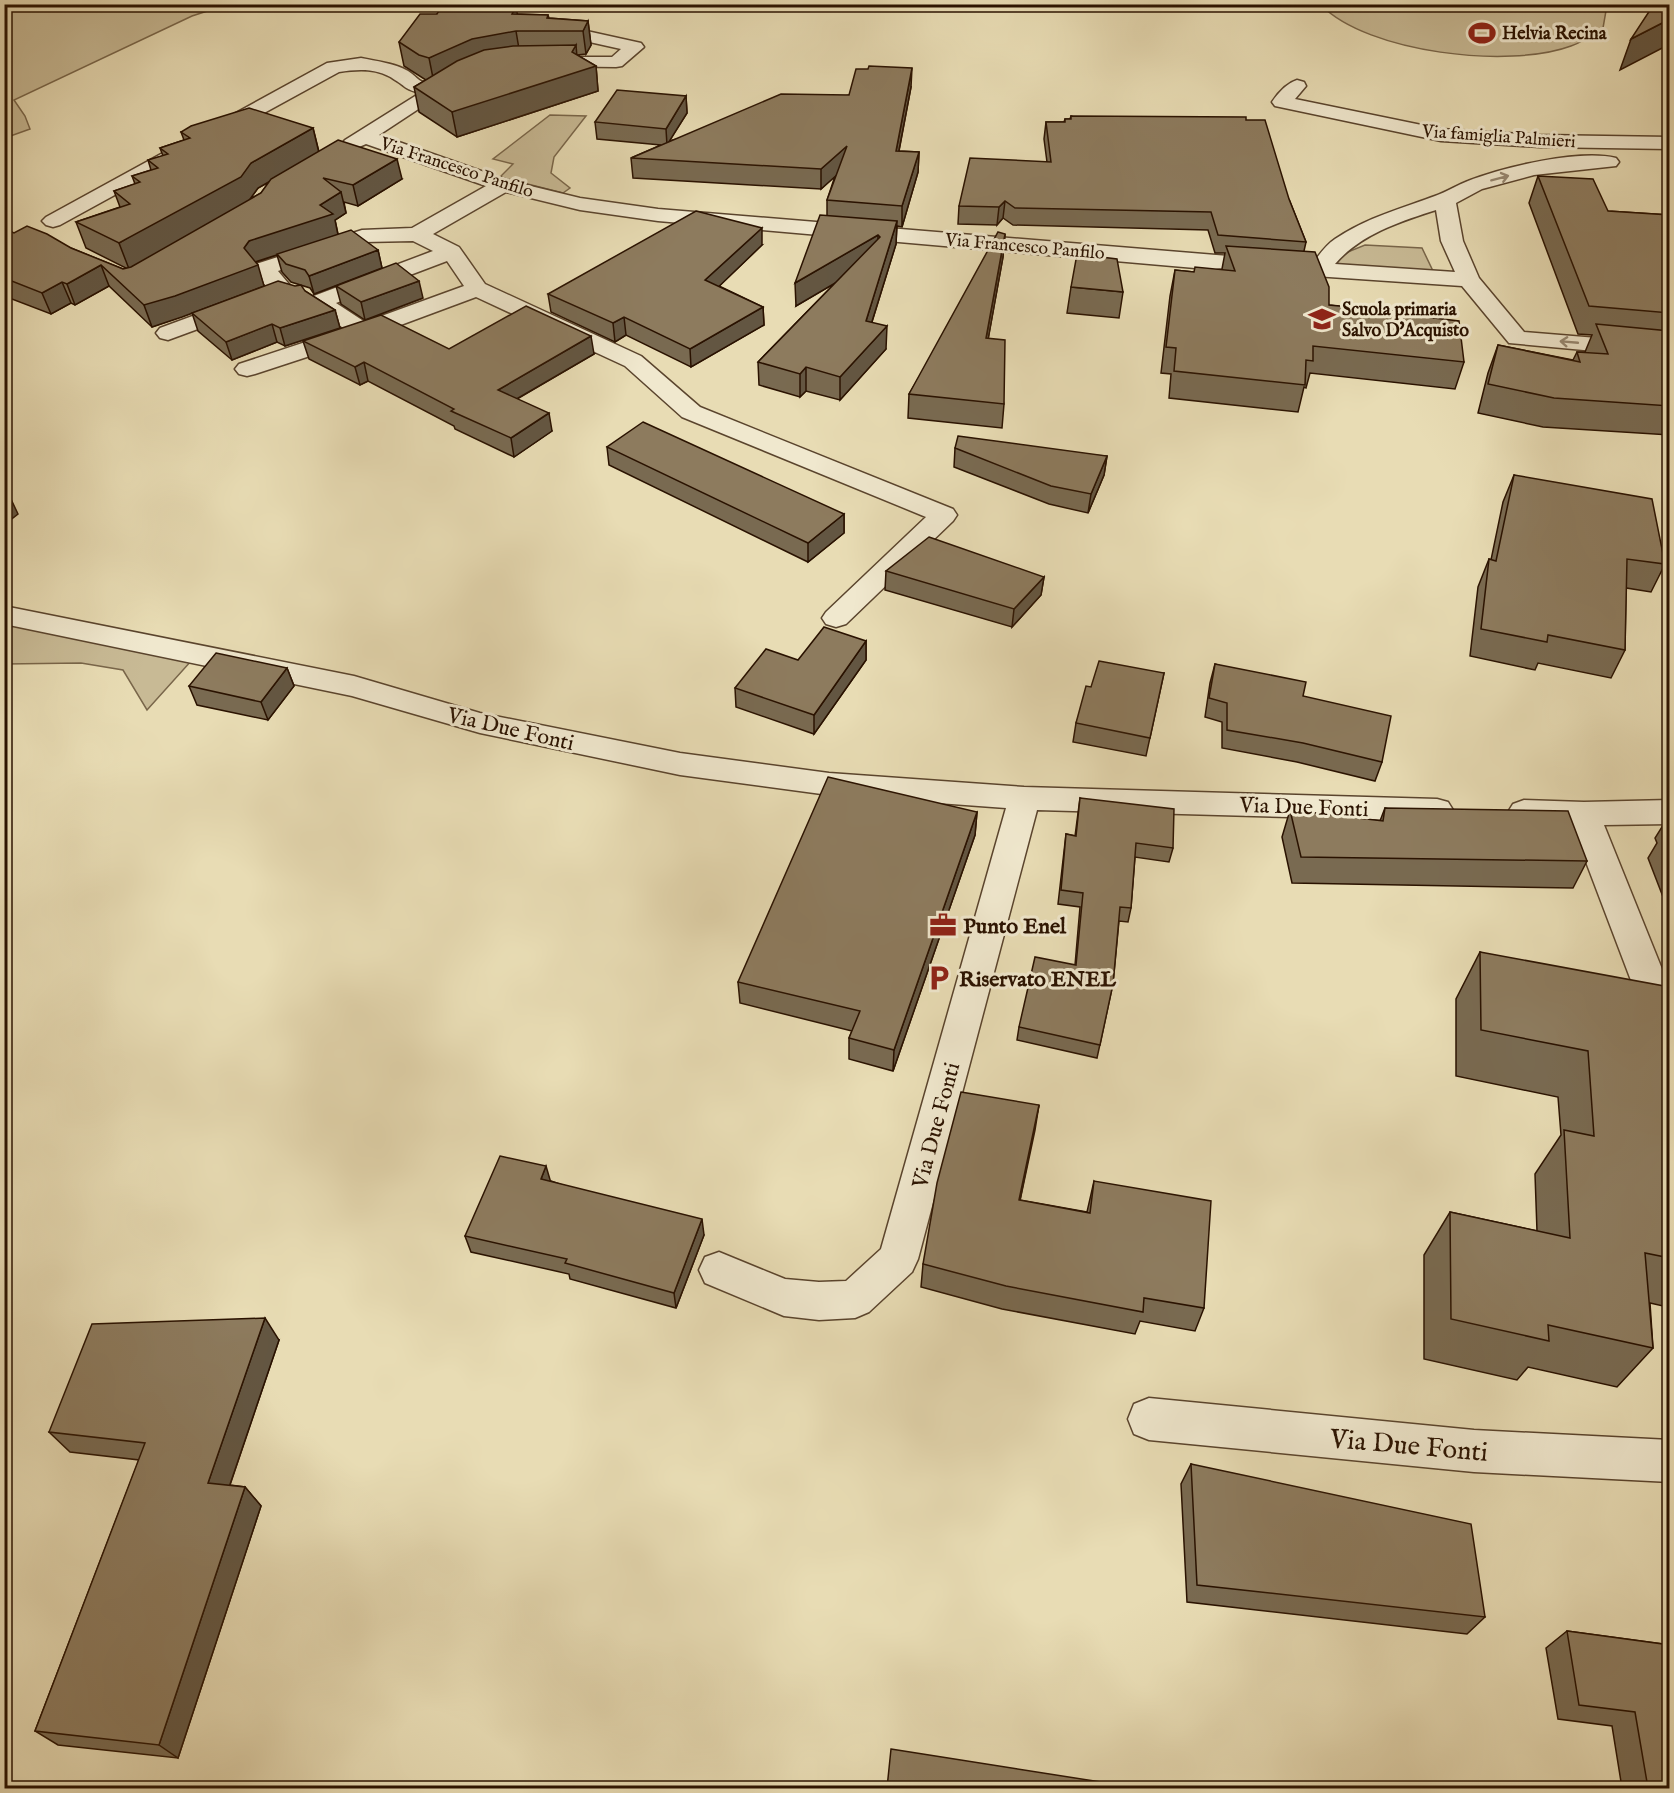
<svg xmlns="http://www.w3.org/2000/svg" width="1674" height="1793" viewBox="0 0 1674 1793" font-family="'IM FELL English',serif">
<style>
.green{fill:#c8ba95;stroke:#79664a;stroke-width:1.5}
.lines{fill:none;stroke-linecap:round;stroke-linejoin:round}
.minor-casing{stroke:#5a442d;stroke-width:3}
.minor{fill:#f0e8ce;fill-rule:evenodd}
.wall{fill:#796a51;stroke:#2a1200;stroke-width:1.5;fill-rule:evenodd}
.shaded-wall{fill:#635642;stroke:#2a1200;stroke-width:1.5}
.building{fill:#8d7b5e;stroke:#2a1200;stroke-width:1.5}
.oneway{stroke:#978871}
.labels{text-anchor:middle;stroke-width:6;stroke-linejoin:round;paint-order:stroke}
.far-poi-label{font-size:18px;font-weight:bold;fill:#2a1200;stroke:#f0e8ce;text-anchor:start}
.far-street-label{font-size:18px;fill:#2a1200;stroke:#f0e8ce}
.street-label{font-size:22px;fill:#2a1200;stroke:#f0e8ce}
.poi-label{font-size:22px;font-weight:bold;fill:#2a1200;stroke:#f0e8ce;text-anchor:start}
.near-street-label{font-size:27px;fill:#2a1200;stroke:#f0e8ce}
</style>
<rect width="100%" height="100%" fill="#e8dcb4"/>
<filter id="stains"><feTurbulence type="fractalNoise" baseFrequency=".00333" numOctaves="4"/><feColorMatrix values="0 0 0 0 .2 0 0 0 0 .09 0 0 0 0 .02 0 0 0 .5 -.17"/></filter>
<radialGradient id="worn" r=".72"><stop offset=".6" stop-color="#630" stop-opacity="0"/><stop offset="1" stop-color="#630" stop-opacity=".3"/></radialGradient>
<g class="green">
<path d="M4,5L5,4L226,5L192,16L14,100L25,116L30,129L5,138Z"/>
<path d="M1321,5H1607L1603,28C1593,35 1583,42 1571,46C1509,69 1368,53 1321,5Z"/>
<path d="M550,115L586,116L554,157L551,173L570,188L563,193L500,177L513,164L493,159Z"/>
<path d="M1365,245L1422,248L1433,271L1336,266L1333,258Z"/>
<path d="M4,620L192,660L147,710L123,670L81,663L5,664Z"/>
</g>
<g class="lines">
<defs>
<g id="minor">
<path d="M546,22L641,43L644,47L622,66L616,67L537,66L534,62L537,58L543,57H612L621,49L540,31L537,27L540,23Z"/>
<path d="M361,58C376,61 394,63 408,71C420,79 416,81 433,85L455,73L462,75L464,79L379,135L510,181L580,198L658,209L1313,263C1319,255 1326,245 1335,239C1366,218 1400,209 1435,196C1447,192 1457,185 1468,181C1503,167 1580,149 1616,158L1619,162L1616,166L1534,175L1482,189L1456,203L1463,241L1479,278L1524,332L1670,344V358L1509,343L1462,286L1195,268L658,221L580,210L506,192L433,234L459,247L485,284L641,356L700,407L953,509L957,515L953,521L846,624L836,627L826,624L822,618L826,612L926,517L682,417L625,366L476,297L371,336L255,374L247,376L239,374L235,369L239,364L345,329L311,307L308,302L311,297L433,251L413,241L364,242L278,271L293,289L290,294C272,298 262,282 253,269L256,264L362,230L412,228L486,186L366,144L352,150L345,148L342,144L345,140L420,93C404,89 407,87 395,80C378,68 359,69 339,72L60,225L53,227L46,225L42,221L46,217L327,63ZM1436,210L1441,241L1455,272L1335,264C1361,234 1399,222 1436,210ZM447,261L464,286L365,322L336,303Z"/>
<path d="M1297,80L1304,82L1306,86L1295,99L1441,129L1540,135L1670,137V149L1540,147L1441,141L1275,106L1272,102C1278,93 1287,83 1297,80Z"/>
<path d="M236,300L244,302L247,307L244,312L168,340L160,338L156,333L160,328Z"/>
<path d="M4,606L354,676L480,713L680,753L829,773L1024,787L1437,799L1448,802L1453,810L1448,818L1437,821L1037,810L918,1259L912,1272L869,1312L855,1318L819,1320L784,1316L705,1283L699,1270L705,1257L719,1252L785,1279L819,1282L846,1281L881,1249L1006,808L829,795L680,775L480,733L352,696L4,624Z"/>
<path d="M1524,800L1584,802L1670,800V824L1604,825L1670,989V1039L1658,1035L1632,983L1572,825L1524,824L1513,820L1508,812L1513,804Z"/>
<path d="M1149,1398L1474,1430L1670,1440V1482L1474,1472L1149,1440L1134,1434L1128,1419L1134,1404Z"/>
</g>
</defs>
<use href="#minor" class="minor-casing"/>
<use href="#minor" class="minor"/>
</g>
<g class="wall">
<path d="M437,14H517L548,15L549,18L588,21L591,45L586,54L577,55L596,66L598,91L457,137L419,112L414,87L426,80L404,66L399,42Z"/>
<path d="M911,87L899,151L919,152L918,172L902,227L897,226L896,244L872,322L886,349L840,400L806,391L800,397L759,385L758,362L835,283L796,306L827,215V200L835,176L821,189L633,178L631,158L661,145L597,139L595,122L686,96L687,113L669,141L849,95Z"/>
<path d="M1071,116L1289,199L1306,242L1304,251L1329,305L1426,317L1464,362L1455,389L1310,373L1306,388L1304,387L1298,412L1169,398L1171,374L1161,373L1170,296L1175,270L1194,272L1222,269L1225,253H1215L1208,230L1013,225L1003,218L997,225L958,224L959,206L1047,162L1044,139L1046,122H1064L1065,119H1070Z"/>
<path d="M313,128L319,152L402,179L358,206L344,202L346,213L335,220L338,234L378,250L382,268L314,294L310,288L291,282L282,272L277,255L256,262L264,286L305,291L335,310L340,328L285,346L277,342L232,360L198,331L192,313L152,327L109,286L75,305L71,303L51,314L4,296V229L14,233L71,248L123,269L126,268L86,248L76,222L120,207L114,191L135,184L132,176L151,170L148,160L163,156L160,148L184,140L181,132ZM269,182L261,193L250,199L258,188Z"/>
<path d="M1538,176L1608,211L1670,215V435L1543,427L1478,413L1488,373L1498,345L1573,360L1577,352H1585L1592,335L1578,334L1529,203Z"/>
<path d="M1005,234L1003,257L988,339L1004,404L1002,428L908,418L909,394Z"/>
<path d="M762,245L719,286L763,307L764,325L691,367L626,335L615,342L551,312L548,294Z"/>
<path d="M336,286L423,298L365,320L341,304Z"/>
<path d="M1071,287L1123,292L1119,318L1067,313Z"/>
<path d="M303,341L449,349L594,354L517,399L552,431L514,457L455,429L454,426L368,381L360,385L309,359Z"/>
<path d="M607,447L844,514V533L808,562L609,465Z"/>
<path d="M955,448L1107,456L1104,475L1088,513L1049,504L954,467Z"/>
<path d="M1514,475L1665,564L1651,592L1626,588L1625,650L1611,678L1538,663L1535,670L1470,656L1478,587L1489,559L1491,560L1503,502Z"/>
<path d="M886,571L1044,577L1041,595L1012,627L885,590Z"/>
<path d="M866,641V660L814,734L736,707L735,688L798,660Z"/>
<path d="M1215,664L1303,696L1382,762L1375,781L1297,762L1222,748V722L1205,717L1210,683Z"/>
<path d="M287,668L294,686L268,720L197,705L189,686Z"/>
<path d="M1164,673L1146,756L1073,742L1076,723L1091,687Z"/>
<path d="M1080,798L1173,848L1169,862L1135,857L1131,908L1128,922L1119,921L1113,984L1097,1058L1017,1040L1019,1027L1075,965L1080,907L1058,904L1066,834L1075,836Z"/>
<path d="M1385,808L1587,861L1573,888L1292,883L1282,837L1290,810L1380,821Z"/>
<path d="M977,812L975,835L893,1071L849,1059V1038L852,1031L740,1003L738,982Z"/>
<path d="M1670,814V915L1648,858L1657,843L1655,838Z"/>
<path d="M1480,952L1670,1040V1298L1663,1306L1650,1303L1653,1348L1617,1387L1528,1367L1517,1380L1424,1359V1255L1450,1212L1537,1231L1535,1174L1561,1135L1558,1097L1456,1076V999Z"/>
<path d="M1039,1105L1020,1200L1087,1212L1094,1181L1204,1308L1195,1331L1140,1321L1135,1334L1002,1309L921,1287L923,1264Z"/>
<path d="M551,1181L704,1235L676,1308L570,1279L569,1274L471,1252L465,1236Z"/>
<path d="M279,1340L230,1485L245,1487L261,1506L178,1758L58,1745L35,1731L139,1460L70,1452L49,1432Z"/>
<path d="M1191,1464L1485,1617L1467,1634L1187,1602L1181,1484Z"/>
<path d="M1567,1631L1670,1645V1788H1622L1612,1726L1558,1719L1546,1648Z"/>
</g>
<g class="shaded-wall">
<path d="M516,6L520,30L516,31L520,55L434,83L429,58L512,14Z"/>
<path d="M1670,19V44L1620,70L1631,39Z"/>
<path d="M588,21L591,45L586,54L583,31Z"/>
<path d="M576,45L578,69L596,66L598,91L457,137L452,112L572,52Z"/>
<path d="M912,68L911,87L895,171L896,151Z"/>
<path d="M686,96L687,113L667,145L666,129Z"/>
<path d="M313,128L319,153L258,188L248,202L129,269L119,243L251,163Z"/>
<path d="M847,146V166L821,189V169Z"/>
<path d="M919,152L918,172L902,227V206Z"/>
<path d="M397,159L402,179L358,206L353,185Z"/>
<path d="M341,192L346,213L335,220L338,235L255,262L258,265L264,286L182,317L152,327L144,305L244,248L249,241L320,205Z"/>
<path d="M1005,201L1003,218L997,225L999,207Z"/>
<path d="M897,221L896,244L865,344L866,321Z"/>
<path d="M762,228V245L707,298L705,280Z"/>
<path d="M1005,234L1003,257L984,362L986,338Z"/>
<path d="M878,235V258L796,306L795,283Z"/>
<path d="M378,250L382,268L314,294L309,276Z"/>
<path d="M101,265L109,286L75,305L67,284Z"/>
<path d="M419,281L423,298L365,320L361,302Z"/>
<path d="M62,282L71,303L51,314L42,293Z"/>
<path d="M763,307L764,325L691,367L690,349Z"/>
<path d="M335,310L340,328L285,346L280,328Z"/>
<path d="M624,317L626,335L615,342L613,323Z"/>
<path d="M272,324L277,342L232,360L226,342Z"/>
<path d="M887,326L886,349L840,400V377Z"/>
<path d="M591,336L594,354L501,408L498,390Z"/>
<path d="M364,362L368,381L360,385L355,367Z"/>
<path d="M806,367V391L800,397V374Z"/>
<path d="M549,413L552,431L514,457L511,438Z"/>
<path d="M1107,456L1104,475L1088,513L1091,494Z"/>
<path d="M9,495L18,514L4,525V499Z"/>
<path d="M844,514V533L808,562V543Z"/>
<path d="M1044,577L1041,595L1012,627L1014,609Z"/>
<path d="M866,641V660L814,734V715Z"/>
<path d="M287,668L294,686L268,720L261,702Z"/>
<path d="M977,812L975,835L893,1071L894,1050Z"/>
<path d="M1039,1105L1035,1130L1015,1224L1019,1200Z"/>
<path d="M546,1166L551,1183L541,1179Z"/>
<path d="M702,1219L704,1235L676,1308L674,1293Z"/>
<path d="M265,1318L279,1340L224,1502L208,1483Z"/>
<path d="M245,1487L261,1506L178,1758L159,1745Z"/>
</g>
<g class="building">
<path d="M443,4H494L516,6L512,14L548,15L547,18L588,21L583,31H516L472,39L429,58L419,55L399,42L420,14H437Z"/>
<path d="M1654,4H1670V19L1631,39Z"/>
<path d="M576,45L572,52L596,66L452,112L414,87L457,61L484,50L513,46Z"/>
<path d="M869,66L912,68L896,151L919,152L902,206L827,200L847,146L821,169L631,158L781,94L849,95L856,69H868Z"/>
<path d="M617,90L686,96L666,129L595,122Z"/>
<path d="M249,108L313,128L251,163L241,177L119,243L76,222L130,204L114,191L140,182L132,176L158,168L148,160L168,154L160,148L190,138L181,132L191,126Z"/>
<path d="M1071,116L1246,117V120H1265L1289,199L1306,242L1218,235L1211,212L1015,208L1005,201L999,207L959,206L970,158L1051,162L1046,122H1065V119H1071Z"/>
<path d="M338,140L397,159L353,185L323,178L341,192L320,205L333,214L249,241L244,248L258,265L175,296L144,305L101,265L67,284L62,282L42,293L4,278V229L14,233L27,226L47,234L71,248L123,269L131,267L261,193L271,179Z"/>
<path d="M1538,176L1593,179L1608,211L1670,215V313L1589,306Z"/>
<path d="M696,211L762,228L705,280L763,307L690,349L624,317L613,323L548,294Z"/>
<path d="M820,215L897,221L866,321L887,326L840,377L806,367L800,374L758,362L880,237L878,235L795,283Z"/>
<path d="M351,230L378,250L309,276L305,270L286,264L277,254Z"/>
<path d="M998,232L1005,234L986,338L1005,340L1004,404L909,394Z"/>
<path d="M1226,246L1315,252L1329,287V305L1426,314V317L1459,321L1464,362L1313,346V361L1306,360L1305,385L1174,371L1176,348L1166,347L1175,270L1194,272L1195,267L1235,271Z"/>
<path d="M1077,254L1117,259L1123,292L1071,287Z"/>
<path d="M396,263L419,281L361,302L336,286Z"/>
<path d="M278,281L295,286L301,285L305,291L335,310L280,328L272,324L226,342L192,313Z"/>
<path d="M526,306L591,336L498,390L549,413L511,438L451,411L454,409L364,362L355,367L303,341L381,315L449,349Z"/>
<path d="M1596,324L1670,331V406L1554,398L1488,384L1498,345L1580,362L1577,352L1608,354Z"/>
<path d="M643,422L844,514L808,543L607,447Z"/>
<path d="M958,436L1107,456L1091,494L1051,486L955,448Z"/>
<path d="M1514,475L1652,499L1665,564L1627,559L1625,650L1548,635L1547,642L1481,629L1489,559L1496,561Z"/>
<path d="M929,537L1044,577L1014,609L886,571Z"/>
<path d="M824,627L866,641L814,715L735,688L766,649L798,660Z"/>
<path d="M216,653L287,668L261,702L189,686Z"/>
<path d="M1099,661L1164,673L1150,738L1076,723L1086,686L1091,687Z"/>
<path d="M1215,664L1306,682L1303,696L1391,716L1382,762L1303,743L1227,730V703L1209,698Z"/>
<path d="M828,777L977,812L894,1050L849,1038L860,1011L738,982Z"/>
<path d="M1080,798L1174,809L1173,848L1136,843L1131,908L1120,907L1113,984L1100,1045L1019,1027L1035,957L1076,965L1083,893L1061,890L1066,834L1076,836Z"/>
<path d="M1385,808L1568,811L1587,861L1301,857L1290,810L1383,821Z"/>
<path d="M1663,833H1670V849Z"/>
<path d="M1480,952L1664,986L1670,1040V1258L1645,1253L1653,1348L1548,1325L1549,1341L1451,1319L1450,1212L1570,1238L1564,1130L1594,1136L1588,1051L1481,1030Z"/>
<path d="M961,1092L1039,1105L1019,1200L1090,1213L1094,1181L1211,1201L1204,1308L1144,1298L1143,1312L1006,1286L923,1264L937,1183Z"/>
<path d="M500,1156L546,1166L541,1179L702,1219L674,1293L565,1263L567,1259L465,1236Z"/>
<path d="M265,1318L208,1483L245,1487L159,1745L35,1731L145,1443L49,1432L92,1324Z"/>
<path d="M1191,1464L1471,1524L1485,1617L1197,1585Z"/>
<path d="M1567,1631L1670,1645V1788H1648L1635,1712L1579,1705Z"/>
<path d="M891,1749L1126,1786V1788H887Z"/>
</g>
<defs><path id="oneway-shaft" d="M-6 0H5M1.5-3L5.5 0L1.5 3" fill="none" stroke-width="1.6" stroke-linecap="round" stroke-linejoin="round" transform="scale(1.5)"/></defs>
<g class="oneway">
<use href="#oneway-shaft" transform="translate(1500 178) rotate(-15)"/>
<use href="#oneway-shaft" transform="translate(1569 342) rotate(-175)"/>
</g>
<defs>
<symbol id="stadium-bare" viewBox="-9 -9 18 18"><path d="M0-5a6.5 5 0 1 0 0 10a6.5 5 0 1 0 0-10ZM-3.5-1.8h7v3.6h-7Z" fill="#8f2418" stroke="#f0e8ce" stroke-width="2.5" paint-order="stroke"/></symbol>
<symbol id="school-bare" viewBox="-9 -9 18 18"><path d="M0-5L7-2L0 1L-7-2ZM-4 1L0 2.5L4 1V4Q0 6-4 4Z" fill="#8f2418" stroke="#f0e8ce" stroke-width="2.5" paint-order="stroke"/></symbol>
<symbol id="office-bare" viewBox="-9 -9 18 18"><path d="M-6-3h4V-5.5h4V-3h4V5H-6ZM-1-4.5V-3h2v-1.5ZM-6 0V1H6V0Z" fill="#8f2418" stroke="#f0e8ce" stroke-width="2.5" paint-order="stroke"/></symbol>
<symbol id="parking-bare" viewBox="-9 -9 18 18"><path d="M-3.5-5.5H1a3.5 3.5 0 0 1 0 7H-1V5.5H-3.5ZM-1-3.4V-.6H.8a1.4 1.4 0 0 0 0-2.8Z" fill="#8f2418" stroke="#f0e8ce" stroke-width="2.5" paint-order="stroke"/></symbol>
</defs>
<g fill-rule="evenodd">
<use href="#stadium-bare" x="1463" y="14" width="38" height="38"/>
<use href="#school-bare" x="1303" y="300" width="38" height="38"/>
<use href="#office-bare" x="924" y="906" width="38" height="38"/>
<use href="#parking-bare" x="920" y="959" width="38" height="38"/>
</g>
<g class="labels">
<g class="far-poi-label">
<text x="1502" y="39">Helvia Recina</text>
<text x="1342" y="315">Scuola primaria<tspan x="1342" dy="21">Salvo D'Acquisto</tspan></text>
</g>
<g class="far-street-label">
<text transform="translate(1499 136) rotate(4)" y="6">Via famiglia Palmieri</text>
<text transform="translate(457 167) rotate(18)" y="6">Via Francesco Panfilo</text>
<text transform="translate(1025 246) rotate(5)" y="6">Via Francesco Panfilo</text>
</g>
<g class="street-label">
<text transform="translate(511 728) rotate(13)" y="8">Via Due Fonti</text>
<text transform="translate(1304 806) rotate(2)" y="8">Via Due Fonti</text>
<text transform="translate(935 1125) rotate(-75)" y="8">Via Due Fonti</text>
</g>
<g class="poi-label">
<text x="963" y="933">Punto Enel</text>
<text x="959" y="986">Riservato ENEL</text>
</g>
<g class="near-street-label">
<text transform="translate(1409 1445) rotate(5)" y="9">Via Due Fonti</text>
</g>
</g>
<rect width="1674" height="1793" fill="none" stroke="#e8dcb4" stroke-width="24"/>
<rect x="6" y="6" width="1662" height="1781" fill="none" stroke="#2a1200" stroke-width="3"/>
<rect x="12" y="12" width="1650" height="1769" fill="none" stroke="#2a1200" stroke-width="1.5"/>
<rect width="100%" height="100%" filter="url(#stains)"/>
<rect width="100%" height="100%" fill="url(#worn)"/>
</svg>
